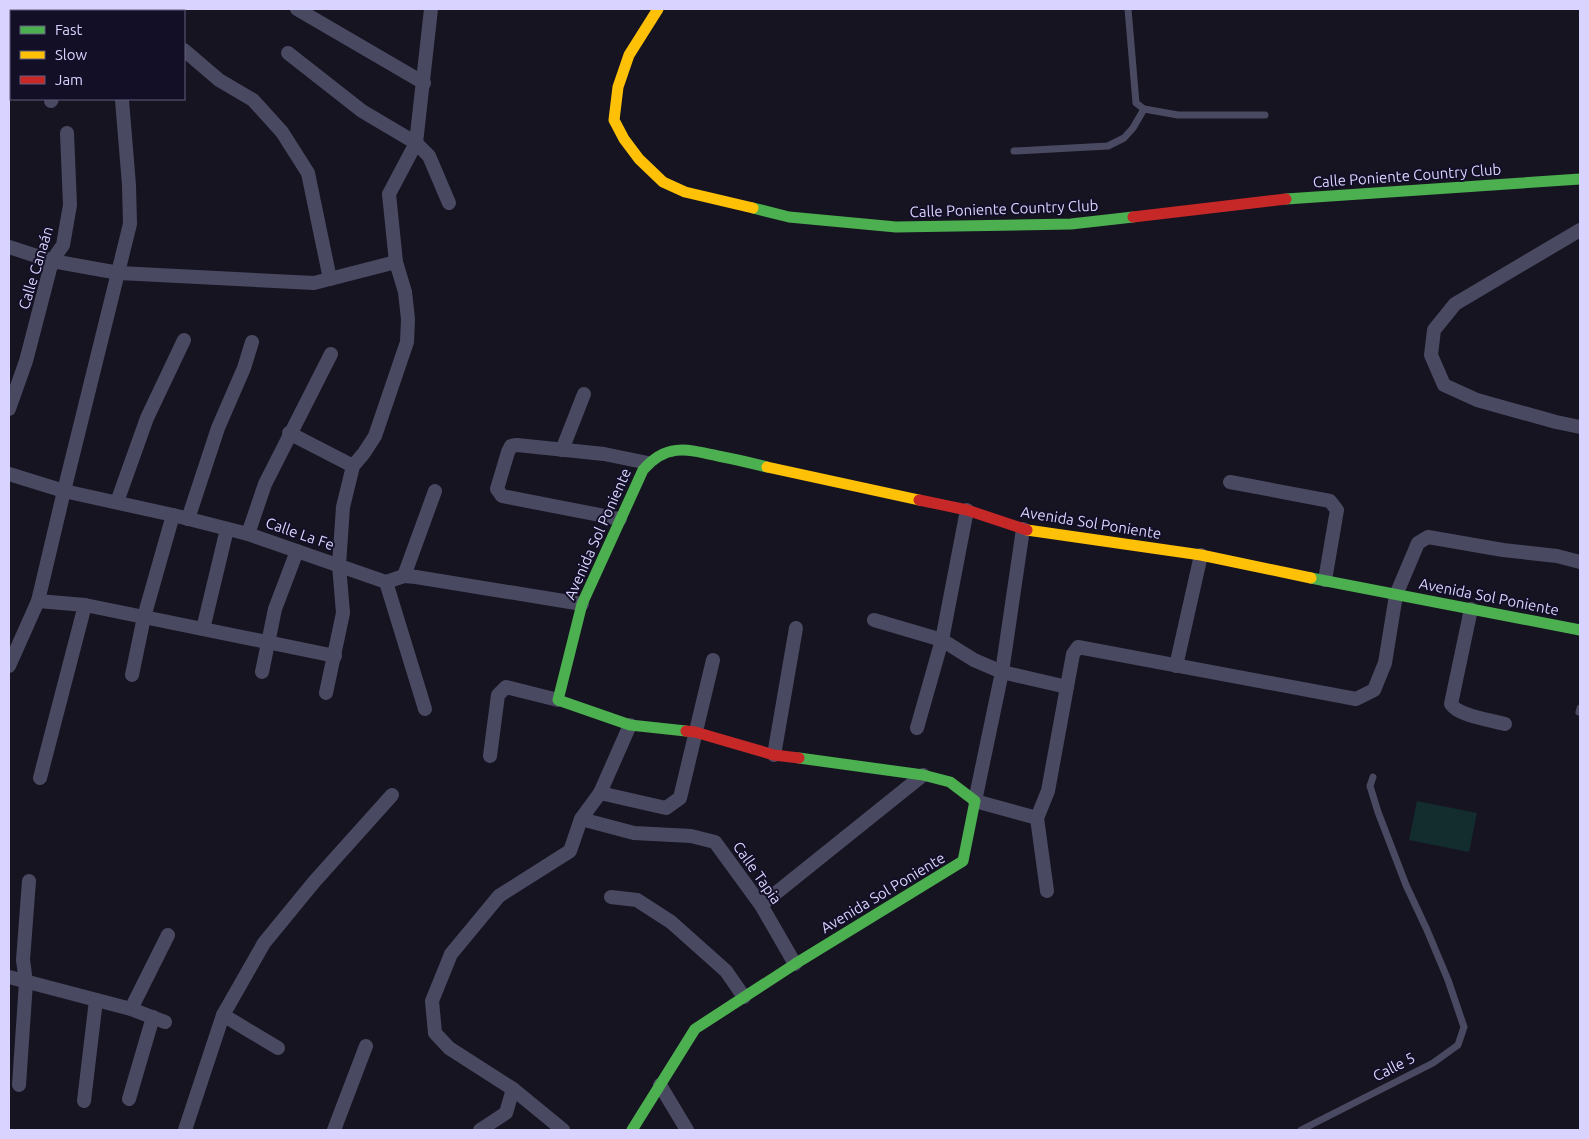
<svg xmlns="http://www.w3.org/2000/svg" width="1589" height="1139" viewBox="0 0 1589 1139" font-family="Ubuntu,sans-serif">
<style>
.green{fill:#132c2d}
.lines{fill:none;stroke-linecap:round;stroke-linejoin:round}
.lane{stroke:#4a4962;stroke-width:7}
.street{stroke:#4a4962;stroke-width:14}
.fast{stroke:#4caf50;stroke-width:11}
.slow{stroke:#ffc107;stroke-width:11}
.jam{stroke:#c62828;stroke-width:11}
.labels{text-anchor:middle;stroke-width:4;stroke-linejoin:round;paint-order:stroke}
.street-label{font-size:15px;fill:#d9d4ff;stroke:#130f26}
</style>
<rect width="100%" height="100%" fill="#161421"/>
<path class="green" d="M1417,801L1477,813L1469,852L1409,840Z"/>
<g class="lines">
<g class="lane">
<path d="M1128,9L1136,103L1144,109L1178,115H1265"/>
<path d="M1014,151L1108,146L1124,138L1133,128L1144,109"/>
<path d="M1579,712L1580,708"/>
<path d="M1301,1130L1433,1063L1458,1045L1464,1027L1448,980L1427,930L1406,885L1378,812L1370,786L1373,777"/>
</g>
<g class="street">
<path d="M297,9L424,83"/>
<path d="M133,11L136,9"/>
<path d="M184,50L219,80L253,100L282,132L308,173L330,279"/>
<path d="M288,53L362,111L416,143L429,156L449,203"/>
<path d="M51,101L52,99"/>
<path d="M1580,230L1455,304L1434,330L1431,355L1444,385L1477,400L1556,422L1580,427"/>
<path d="M9,247L52,261L119,273L314,283L396,262"/>
<path d="M9,409L26,361L52,261L63,245L70,205L67,133"/>
<path d="M289,433L353,466"/>
<path d="M562,450L584,394"/>
<path d="M9,474L64,491L173,515L248,534L386,582L404,576L416,577L582,604"/>
<path d="M1230,482L1330,501L1337,510L1325,580"/>
<path d="M117,502L147,418L184,340"/>
<path d="M188,519L218,428L244,368L252,342"/>
<path d="M620,519L502,496L497,489L508,452L511,446L517,445L604,454L648,463"/>
<path d="M1023,529L1002,672L975,801L1037,818"/>
<path d="M248,534L265,484L331,354"/>
<path d="M404,576L435,491"/>
<path d="M386,582L425,709"/>
<path d="M38,601L85,605L335,656"/>
<path d="M1471,609L1451,704C1458,716 1491,720 1505,724"/>
<path d="M874,620L942,640L974,660L1002,672L1067,687"/>
<path d="M203,629L227,529"/>
<path d="M9,666L38,601L64,491L130,224L129,185L122,100"/>
<path d="M1176,666L1201,555"/>
<path d="M262,672L275,609L297,551"/>
<path d="M132,675L144,617L173,515"/>
<path d="M326,693L343,613L339,565L343,507L353,466L364,453L375,436L407,342L408,319L405,292L396,262L389,194L416,143L431,9"/>
<path d="M917,728L942,640L967,510"/>
<path d="M774,755L796,628"/>
<path d="M490,756L498,695L506,687L558,700"/>
<path d="M40,778L85,605"/>
<path d="M600,793L666,808L680,798L713,660"/>
<path d="M581,819L634,833L691,836L715,842L761,905L795,964"/>
<path d="M1047,891L1037,818L1048,791L1073,654L1078,647L1356,699L1374,690L1385,663L1396,595L1418,543L1428,537L1503,550L1557,556L1580,562"/>
<path d="M611,897L637,900L671,922L726,971L744,997"/>
<path d="M761,905L923,775"/>
<path d="M9,977L131,1009L165,1022"/>
<path d="M131,1009L168,935"/>
<path d="M278,1048L223,1015L264,943L314,882L392,795"/>
<path d="M19,1085L26,982L23,960L29,881"/>
<path d="M660,1085L687,1130"/>
<path d="M129,1099L153,1017"/>
<path d="M84,1101L96,1000"/>
<path d="M185,1130L223,1015"/>
<path d="M334,1130L366,1046"/>
<path d="M480,1130L506,1113L513,1089"/>
<path d="M563,1130L513,1089L449,1048L435,1033L432,1001L451,954L499,896L570,851L581,819L600,793L630,725"/>
</g>
<g class="fast">
<path d="M1286,199L1580,179"/>
<path d="M753,208L789,217L896,227L1071,224L1133,217"/>
<path d="M1311,578L1580,630"/>
<path d="M686,731L630,725L558,700L582,604L643,470C666,443 687,449 718,456C734,459 751,463 767,467"/>
<path d="M632,1130L695,1029L795,964L963,861L975,801L950,782L923,775L799,758"/>
</g>
<g class="slow">
<path d="M658,9L629,55L618,87L614,120L624,139L639,159L663,182L685,192L753,208"/>
<path d="M767,467L919,500"/>
<path d="M1027,530L1201,555L1311,578"/>
</g>
<g class="jam">
<path d="M1133,217L1286,199"/>
<path d="M919,500L967,510L1027,530"/>
<path d="M686,731L695,732L774,755L799,758"/>
</g>
</g>
<g class="labels">
<g class="street-label">
<text transform="translate(1407 176) rotate(-4)" y="5">Calle Poniente Country Club</text>
<text transform="translate(1004 209) rotate(-2)" y="5">Calle Poniente Country Club</text>
<text transform="translate(36 268) rotate(-73)" y="5">Calle Canaán</text>
<text transform="translate(1091 523) rotate(9)" y="5">Avenida Sol Poniente</text>
<text transform="translate(300 534) rotate(19)" y="5">Calle La Fe</text>
<text transform="translate(598 534) rotate(-66)" y="5">Avenida Sol Poniente</text>
<text transform="translate(1489 597) rotate(11)" y="5">Avenida Sol Poniente</text>
<text transform="translate(757 873) rotate(55)" y="5">Calle Tapia</text>
<text transform="translate(883 893) rotate(-31)" y="5">Avenida Sol Poniente</text>
<text transform="translate(1394 1067) rotate(-27)" y="5">Calle 5</text>
</g>
</g>
<rect width="1589" height="1139" fill="none" stroke="#d9d4ff" stroke-width="20"/>
<rect x="10" y="10" width="175" height="90" fill="#130f26" stroke="#625e7d"/>
<rect x="20" y="26" width="25" height="8" fill="#4caf50" stroke="#625e7d"/>
<text x="55" y="35" font-size="15" fill="#d9d4ff">Fast</text>
<rect x="20" y="51" width="25" height="8" fill="#ffc107" stroke="#625e7d"/>
<text x="55" y="60" font-size="15" fill="#d9d4ff">Slow</text>
<rect x="20" y="76" width="25" height="8" fill="#c62828" stroke="#625e7d"/>
<text x="55" y="85" font-size="15" fill="#d9d4ff">Jam</text>
</svg>
